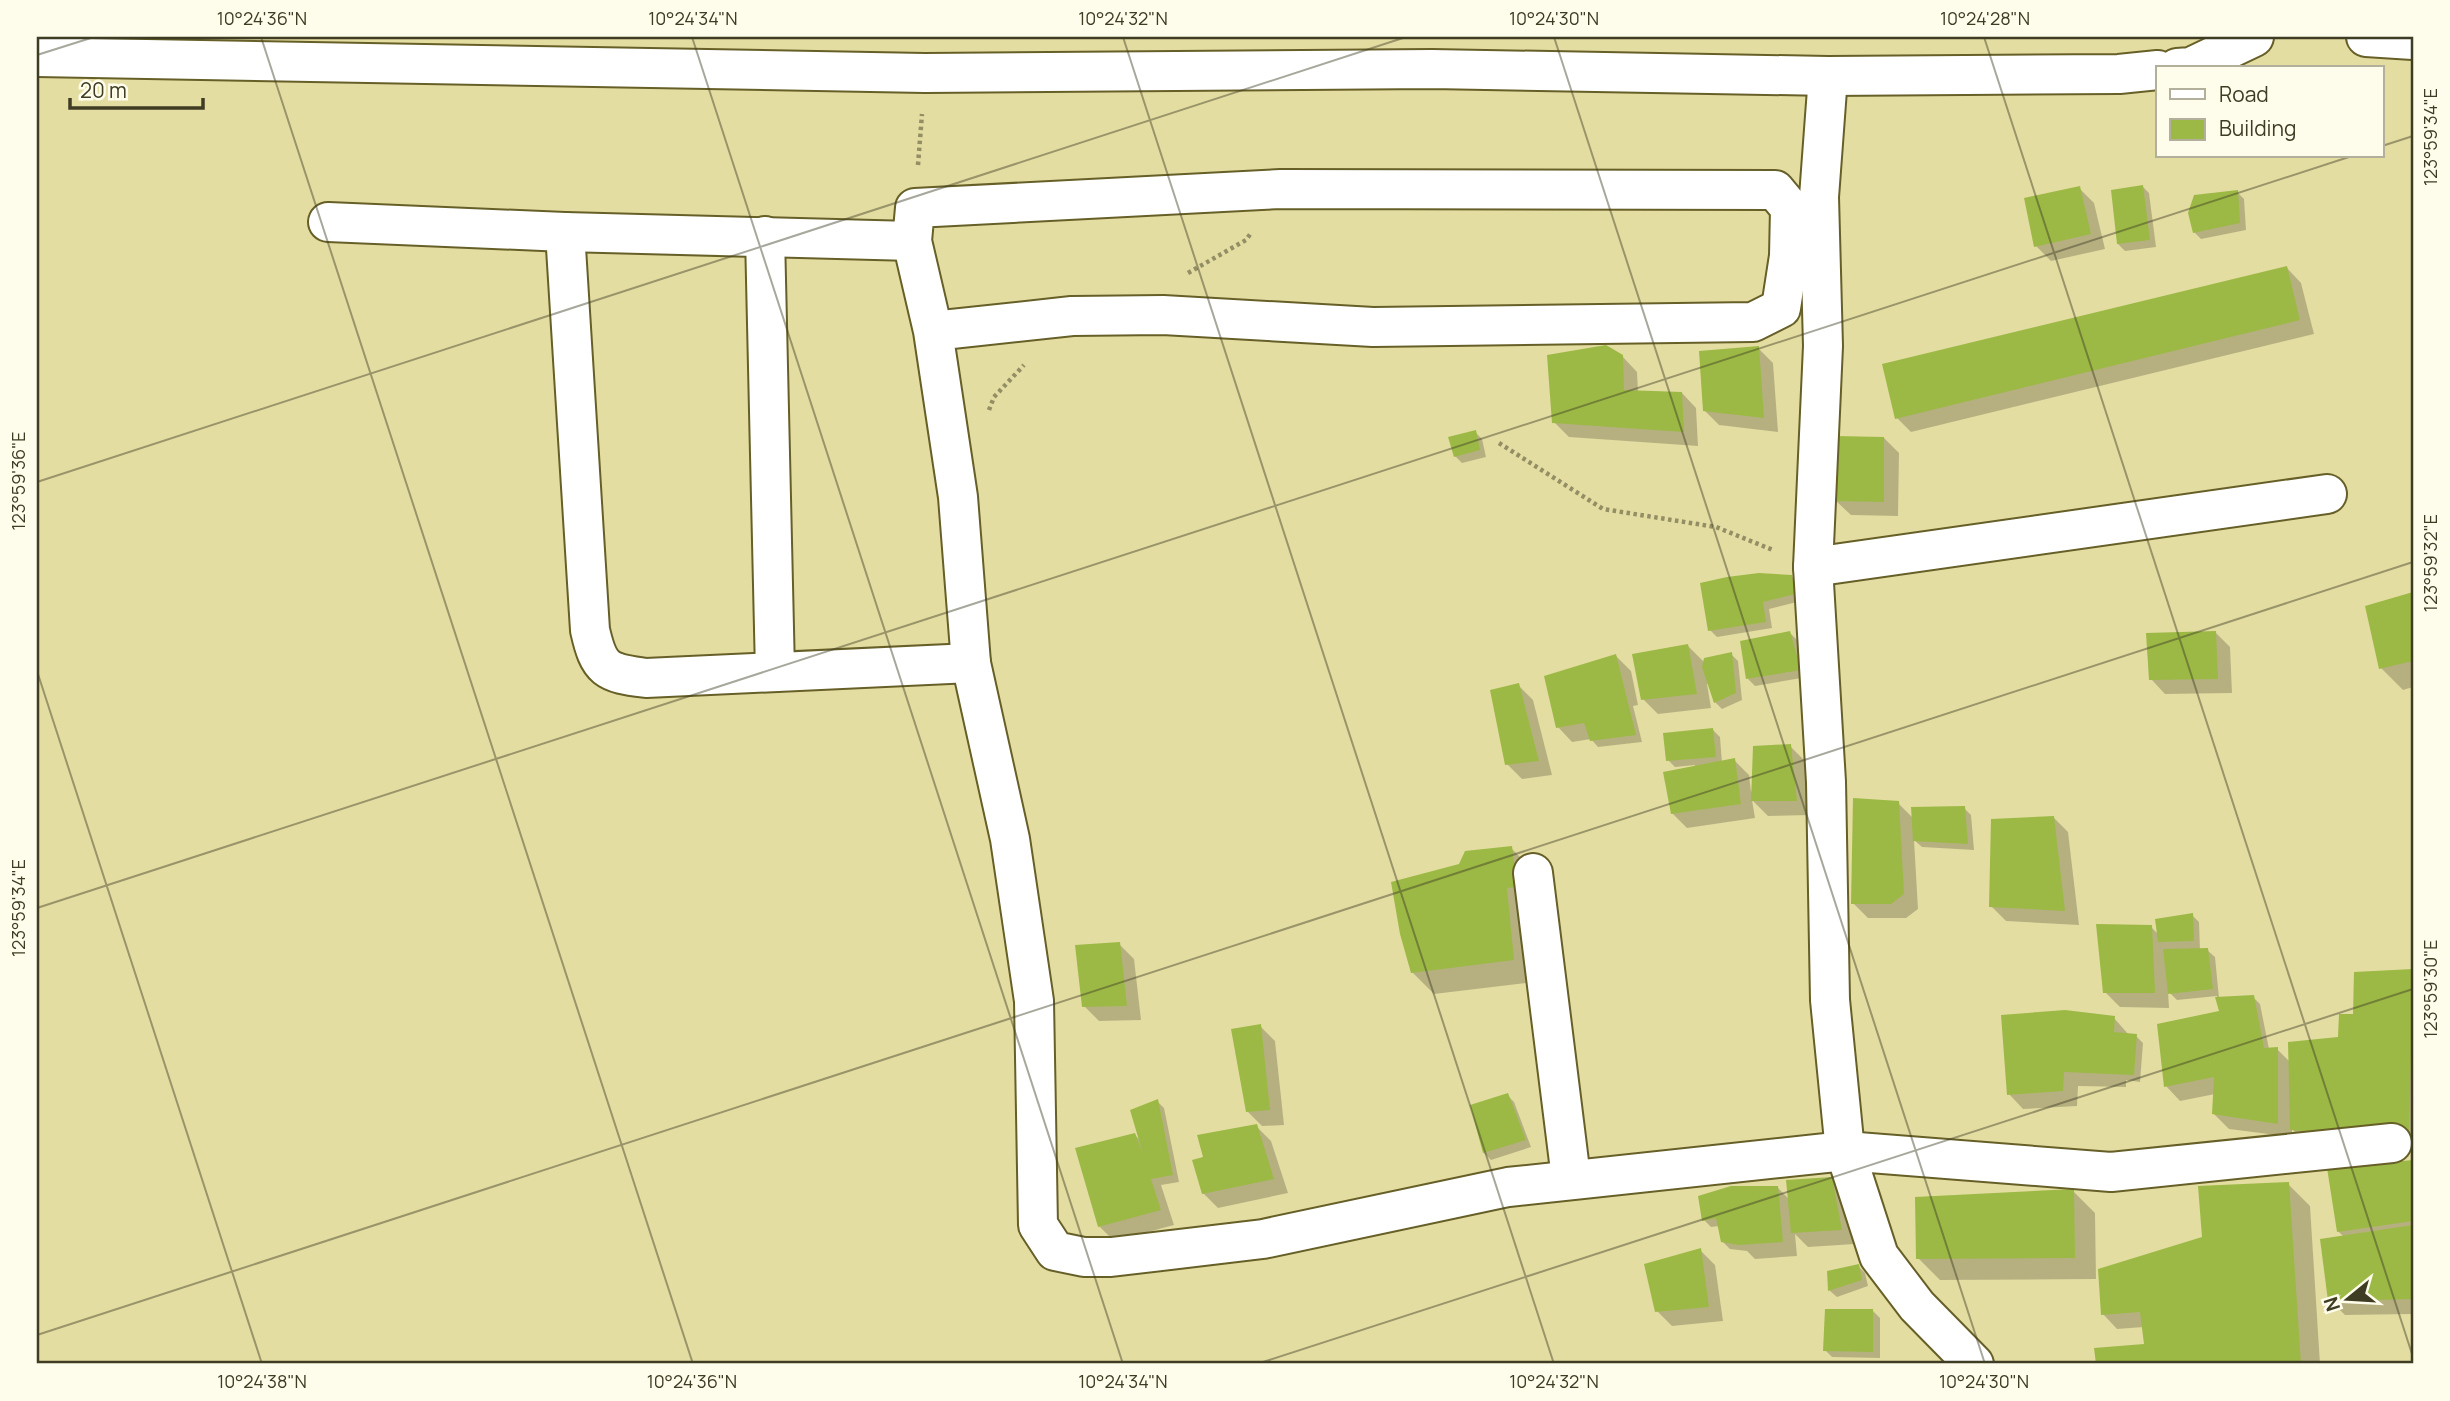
<svg xmlns="http://www.w3.org/2000/svg" width="2450" height="1401" viewBox="0 0 2450 1401" font-family="Manrope,sans-serif">
<style>
.shadow{fill:#0003}
.building{fill:#9cb945}
.lines{fill:none;stroke-linecap:round;stroke-linejoin:round}
.minor-casing{stroke:#665f27;stroke-width:42}
.path{stroke:#938e64;stroke-width:4.5;stroke-dasharray:3.5 3.5;stroke-linecap:butt}
.minor{stroke:#fff;stroke-width:38}
.ticks{fill:none;stroke:#3f3c24;stroke-width:2;stroke-opacity:0.45}
.neatline{fill:none;stroke:#3f3c24;stroke-width:2.5}
.ticks-label{font-size:18px;text-anchor:middle;fill:#3f3c24}
</style>
<rect width="100%" height="100%" fill="#e4dda2"/>
<g class="shadow">
<path d="M2142,186L2149,193L2156,247L2125,251L2118,244Z"/>
<path d="M2079,188L2094,203L2105,249L2051,261L2036,246Z"/>
<path d="M2237,192L2244,199L2246,230L2201,239L2194,232Z"/>
<path d="M2287,268L2301,283L2314,334L1911,432L1897,418Z"/>
<path d="M1758,348L1773,363L1778,432L1719,425L1704,410Z"/>
<path d="M1622,356L1637,372L1638,392L1682,393L1696,408L1698,446L1569,437L1554,422Z"/>
<path d="M1475,432L1482,439L1486,457L1462,463L1455,456Z"/>
<path d="M1884,438L1899,453L1898,516L1851,515L1836,501Z"/>
<path d="M1791,576L1799,584L1801,601L1769,609L1772,628L1717,637L1710,630Z"/>
<path d="M2413,593V687L2403,690L2381,668L2367,607Z"/>
<path d="M2215,632L2230,647L2232,693L2165,694L2151,679Z"/>
<path d="M1790,633L1797,640L1807,677L1755,686L1748,679Z"/>
<path d="M1688,646L1705,663L1731,654L1738,661L1742,700L1722,709L1715,702L1709,683L1707,684L1711,708L1658,714L1643,699Z"/>
<path d="M1616,656L1631,671L1638,705L1633,706L1642,742L1598,747L1591,739L1572,742L1558,727Z"/>
<path d="M1518,685L1533,700L1552,775L1522,779L1507,764Z"/>
<path d="M1713,730L1720,737L1722,763L1734,760L1749,775L1751,792L1790,746L1805,761L1810,815L1768,816L1752,800L1755,818L1687,828L1672,813L1695,765L1675,767L1668,760Z"/>
<path d="M1898,803L1913,818L1964,808L1971,815L1974,850L1922,847L1914,840L1918,909L1906,918H1868L1853,903Z"/>
<path d="M2054,818L2068,832L2079,925L2006,921L1991,906Z"/>
<path d="M1511,848L1533,870L1535,982L1434,994L1412,972L1460,866Z"/>
<path d="M2192,915L2199,922L2200,950H2207L2215,957L2219,998L2253,997L2260,1004L2269,1049H2277L2290,1062L2340,1039L2355,1016L2413,972V1146L2355,1148L2307,1144L2292,1129V1137L2229,1129L2214,1114L2215,1094L2180,1101L2166,1086L2220,1012L2217,996L2177,1000L2168,991L2169,1008L2120,1007L2105,992L2151,927L2159,935Z"/>
<path d="M1119,944L1134,959L1141,1020L1099,1021L1084,1006Z"/>
<path d="M2114,1018L2129,1035L2136,1036L2143,1043L2140,1082L2126,1080V1087L2078,1086L2077,1106L2023,1109L2009,1094Z"/>
<path d="M1260,1026L1275,1041L1284,1125L1262,1126L1247,1111Z"/>
<path d="M1507,1095L1514,1102L1531,1147L1491,1160L1484,1153Z"/>
<path d="M1157,1101L1164,1108L1179,1182L1161,1185L1174,1225L1114,1241L1099,1226L1135,1135L1141,1141Z"/>
<path d="M1256,1126L1271,1141L1288,1193L1218,1208L1203,1193L1205,1158Z"/>
<path d="M2413,1162V1314L2345,1315L2330,1300L2344,1237L2338,1231L2329,1169Z"/>
<path d="M1831,1178L1846,1193L1855,1244L1808,1247L1795,1234L1797,1256L1755,1259L1747,1251L1730,1249L1723,1242L1719,1226L1711,1227L1704,1220L1777,1187L1790,1200Z"/>
<path d="M2288,1184L2310,1206L2320,1364H2097L2096,1349L2146,1345L2144,1327L2117,1329L2103,1314L2202,1239Z"/>
<path d="M2073,1191L2095,1213L2096,1279L1940,1280L1918,1258Z"/>
<path d="M1700,1250L1715,1265L1723,1321L1672,1326L1657,1311Z"/>
<path d="M1858,1266L1865,1273L1868,1286L1837,1297L1830,1291L1829,1272Z"/>
<path d="M1873,1311L1880,1318V1358L1832,1357L1825,1350Z"/>
</g>
<g class="building">
<path d="M2143,185L2150,240L2117,244L2111,190Z"/>
<path d="M2080,186L2091,234L2034,247L2024,198Z"/>
<path d="M2238,190L2240,223L2193,233L2188,213L2194,195Z"/>
<path d="M2287,266L2300,320L1895,419L1882,364Z"/>
<path d="M1606,345L1623,355L1624,390L1682,392L1684,432L1552,423L1547,355Z"/>
<path d="M1759,346L1764,418L1703,411L1699,351Z"/>
<path d="M1476,430L1480,450L1454,457L1448,437Z"/>
<path d="M1835,436L1884,437V502L1834,501Z"/>
<path d="M1759,573L1792,575L1795,594L1763,602L1766,622L1708,631L1700,583L1727,577Z"/>
<path d="M2413,592V661L2379,669L2365,606Z"/>
<path d="M1790,631L1801,670L1746,679L1740,641Z"/>
<path d="M2216,631L2218,679L2149,680L2146,633Z"/>
<path d="M1688,644L1697,694L1641,700L1632,654Z"/>
<path d="M1732,652L1736,693L1714,703L1702,667L1704,658Z"/>
<path d="M1616,654L1636,735L1590,741L1584,723L1556,728L1544,676Z"/>
<path d="M1519,683L1539,761L1505,765L1490,690Z"/>
<path d="M1713,728L1716,757L1666,761L1663,733Z"/>
<path d="M1791,744L1797,801H1751L1753,746Z"/>
<path d="M1735,758L1741,804L1671,814L1663,772Z"/>
<path d="M1853,798L1899,801L1904,894L1891,904H1851Z"/>
<path d="M1965,806L1968,844L1913,841L1911,807Z"/>
<path d="M2054,816L2065,911L1989,907L1991,819Z"/>
<path d="M1512,846L1517,887L1507,888L1514,960L1411,973L1400,934L1391,882L1459,864L1465,851Z"/>
<path d="M2193,913L2194,941L2158,942L2155,919Z"/>
<path d="M2096,924L2152,925L2155,993H2103Z"/>
<path d="M1120,942L1127,1006L1082,1007L1075,945Z"/>
<path d="M2208,948L2213,989L2168,994L2163,949Z"/>
<path d="M2413,969L2409,1132L2339,1134L2290,1130L2288,1042L2338,1037L2339,1014H2353L2354,972Z"/>
<path d="M2254,995L2264,1048L2278,1047V1124L2212,1114L2214,1077L2164,1087L2157,1024L2219,1011L2215,997Z"/>
<path d="M2065,1010L2115,1016L2114,1032L2137,1034L2134,1075L2064,1072L2063,1091L2007,1095L2001,1015Z"/>
<path d="M1261,1024L1270,1110L1246,1112L1231,1029Z"/>
<path d="M1508,1093L1526,1140L1483,1153L1470,1105Z"/>
<path d="M1158,1099L1173,1175L1151,1179L1161,1210L1098,1227L1075,1148L1135,1133L1143,1154L1130,1110Z"/>
<path d="M1257,1124L1274,1179L1202,1194L1192,1160L1203,1157L1197,1135Z"/>
<path d="M2413,1160V1221L2337,1232L2327,1168Z"/>
<path d="M1832,1177L1842,1230L1791,1233L1786,1180Z"/>
<path d="M2289,1182L2301,1364H2096L2094,1348L2144,1344L2140,1312L2101,1315L2098,1269L2202,1237L2198,1186Z"/>
<path d="M1731,1186H1778L1783,1242L1739,1245L1721,1242L1716,1218L1702,1221L1698,1196Z"/>
<path d="M2074,1189L2075,1258L1916,1259L1915,1197Z"/>
<path d="M2413,1225V1299L2328,1301L2320,1239Z"/>
<path d="M1701,1248L1709,1307L1655,1312L1644,1264Z"/>
<path d="M1859,1264L1862,1280L1828,1291L1827,1271Z"/>
<path d="M1825,1309H1873V1352L1823,1351Z"/>
</g>
<g class="lines">
<defs>
<g id="minor">
<path d="M2366,37L2413,40"/>
<path d="M37,57L925,73L1432,69L1828,76L2119,74L2158,70"/>
<path d="M2177,68L2191,67L2254,37"/>
<path d="M1828,76L1819,197L1823,346L1813,567L1826,782L1830,1000L1845,1151L1879,1256L1917,1306L1974,1364"/>
<path d="M328,222L565,232L912,241"/>
<path d="M565,232L590,630C599,670 606,673 646,678L971,663"/>
<path d="M765,236L775,672"/>
<path d="M933,331L1072,316L1163,315L1373,327L1753,322L1781,308L1789,256L1790,208L1775,190L1281,189L915,208L912,241L933,331L958,497L971,663L1010,839L1034,1001L1038,1225L1055,1251L1084,1257H1111L1263,1239L1508,1187L1845,1151L2111,1172L2392,1143"/>
<path d="M1813,567L2327,494"/>
<path d="M1533,873L1571,1178"/>
</g>
</defs>
<use href="#minor" class="minor-casing"/>
<g class="path">
<path d="M918,165L922,114"/>
<path d="M1188,273L1246,240L1251,233"/>
<path d="M989,410L994,397L1024,365"/>
<path d="M1499,443L1603,509L1716,527L1773,550"/>
</g>
<use href="#minor" class="minor"/>
</g>
<path class="ticks" d="M261,37L693,1364M692,37L1123,1364M1123,37L1554,1364M1554,37L1985,1364M1984,37L2413,1357M37,55L94,37M2382,146L2413,136M37,482L1406,37M37,671L262,1364M37,908L2352,156M37,1335L2413,562M1257,1364L2413,989"/>
<rect width="2450" height="1401" fill="none" stroke="#fefceb" stroke-width="77"/>
<rect x="2156" y="66" width="228" height="91" fill="#fefceb" stroke="#b2af9b" stroke-width="2"/>
<rect x="2170" y="89" width="35" height="10" fill="#ffffff" stroke="#b2af9b" stroke-width="2"/>
<text x="2219" y="102" font-size="21" fill="#3f3c24">Road</text>
<rect x="2170" y="119" width="35" height="21" fill="#9cb945" stroke="#b2af9b" stroke-width="2"/>
<text x="2219" y="136" font-size="21" fill="#3f3c24">Building</text>
<g transform="translate(2348 1299) rotate(252)" stroke="#fefceb" stroke-width="5" paint-order="stroke">
<path d="M0-5L12 26L0 18L-12 26Z" fill="#3f3c24"/>
<text y="-10" font-size="19" font-weight="bold" text-anchor="middle" fill="#3f3c24">N</text>
</g>
<path d="M70 98v10h133v-10" fill="none" stroke="#3f3c24" stroke-width="3.5"/>
<text x="80" y="98" font-size="21" fill="#3f3c24" stroke="#fefceb" stroke-width="5" paint-order="stroke">20 m</text>
<rect x="38" y="38" width="2374" height="1324" class="neatline"/>
<g class="ticks-label">
<text x="262" y="25">10°24'36"N</text>
<text x="693" y="25">10°24'34"N</text>
<text x="1123" y="25">10°24'32"N</text>
<text x="1554" y="25">10°24'30"N</text>
<text x="1985" y="25">10°24'28"N</text>
<text transform="translate(2431 137) rotate(-90)" y="6">123°59'34"E</text>
<text transform="translate(19 481) rotate(-90)" y="6">123°59'36"E</text>
<text transform="translate(2431 563) rotate(-90)" y="6">123°59'32"E</text>
<text transform="translate(19 908) rotate(-90)" y="6">123°59'34"E</text>
<text transform="translate(2431 989) rotate(-90)" y="6">123°59'30"E</text>
<text x="262" y="1388">10°24'38"N</text>
<text x="692" y="1388">10°24'36"N</text>
<text x="1123" y="1388">10°24'34"N</text>
<text x="1554" y="1388">10°24'32"N</text>
<text x="1984" y="1388">10°24'30"N</text>
</g>
</svg>
